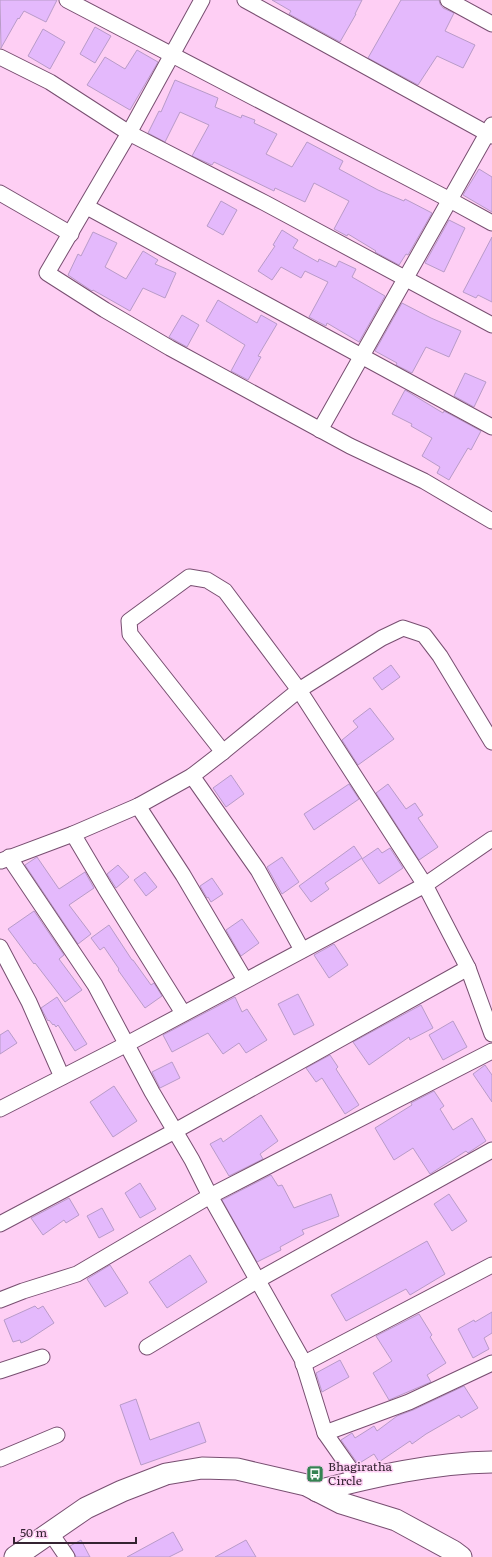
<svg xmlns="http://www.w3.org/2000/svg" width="492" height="1557" viewBox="0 0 492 1557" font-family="Literata,serif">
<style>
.building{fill:#e4b9fc;stroke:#b89bc8}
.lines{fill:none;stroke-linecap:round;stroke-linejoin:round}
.street-casing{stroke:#784f71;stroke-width:17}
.secondary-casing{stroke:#784f71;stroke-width:23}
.street{stroke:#fff;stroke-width:15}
.secondary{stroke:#fff;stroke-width:21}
.labels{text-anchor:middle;stroke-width:3;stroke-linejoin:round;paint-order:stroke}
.poi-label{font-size:12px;fill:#342331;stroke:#fecff4;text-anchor:start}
</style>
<rect width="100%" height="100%" fill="#fecff4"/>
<g class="building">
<path d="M0,0H57L46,22L24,11L19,19L18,18L1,48Z"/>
<path d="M272,0H362L355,14H356L340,42L289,14L291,11Z"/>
<path d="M401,0H439L440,4L443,8L454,13L445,31L475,45L463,68L437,56L418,85L368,58Z"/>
<path d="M95,27L111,36L95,63L80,54Z"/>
<path d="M43,29L65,42L50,69L28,56Z"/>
<path d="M137,50L158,62L130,110L87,85L105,57L125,69Z"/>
<path d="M175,80L218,98L215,107L241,118L242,115L255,120L254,123L277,134L266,154L292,167L307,142L343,161L339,169L378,190L404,201L405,199L432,213L408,255L406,254L399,265L375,252L376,251L348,234L347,236L334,229L349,201L314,183L305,202L275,188L274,191L214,162L212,165L192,156L209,125L180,112L165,142L148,133L159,111L161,112Z"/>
<path d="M479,169L492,177V212L463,195Z"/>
<path d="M221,201L237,210L223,235L207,226Z"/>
<path d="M449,220L465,228L444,272L425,263Z"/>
<path d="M282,230L298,240L293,248L318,262L319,259L336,267L339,261L356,269L352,277L385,296L359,342L327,323L326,326L309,317L328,282L305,271L301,278L281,267L272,280L258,271L275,246L273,245Z"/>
<path d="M93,232L117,243L105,267L126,279L143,251L158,260L155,264L176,273L165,298L143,288L130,311L93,290L92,291L68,275L78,254L81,256Z"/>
<path d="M492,237V302L478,295L476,298L463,292Z"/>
<path d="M218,300L257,323L261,315L277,324L258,356L261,357L248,380L231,371L245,345L206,321Z"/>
<path d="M402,303L431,318L461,331L449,357L426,347L412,373L396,365L397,363L375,351Z"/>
<path d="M182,315L199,325L187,347L169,337Z"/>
<path d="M465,373L486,382L474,407L454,396Z"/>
<path d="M405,390L443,413L444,411L481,431L471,450L468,448L449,480L437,473L440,467L422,456L432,438L411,426L412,424L392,414Z"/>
<path d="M391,665L400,677L382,690L373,678Z"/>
<path d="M370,708L394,739L358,765L342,740L358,727L353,721Z"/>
<path d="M231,775L244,794L226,807L213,788Z"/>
<path d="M349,784L359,799L314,830L304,814Z"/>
<path d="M388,784L406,809L415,803L423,815L418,818L438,847L419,860L376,793Z"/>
<path d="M354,846L362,858L325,883L329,889L311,902L299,886Z"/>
<path d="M378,848L382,853L390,848L403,868L379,884L362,859Z"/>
<path d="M37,857L59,889L85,872L94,888L69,905L91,934L78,944L25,865Z"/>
<path d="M282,857L299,882L282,894L267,867Z"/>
<path d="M118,865L129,877L116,888L107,874Z"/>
<path d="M145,872L157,887L146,896L134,880Z"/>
<path d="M212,878L223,894L211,902L208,897L207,898L200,886Z"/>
<path d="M34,911L64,955L59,959L82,990L65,1002L35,963L34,964L8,929Z"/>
<path d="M242,919L259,943L241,956L226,930Z"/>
<path d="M109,925L132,960H133L151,985L154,983L162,996L145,1008L118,970L119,969L104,947L100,950L91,938Z"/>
<path d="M334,944L348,965L329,978L314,955Z"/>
<path d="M298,994L314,1025L294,1035L278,1004Z"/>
<path d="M57,997L87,1044L75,1051L58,1025L56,1027L54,1024L53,1025L49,1020L48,1021L41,1008Z"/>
<path d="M235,997L242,1012L247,1009L267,1040L246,1053L239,1043L223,1054L208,1033L172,1052L163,1035Z"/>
<path d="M421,1005L433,1028L410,1040L409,1037L369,1065L353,1042Z"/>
<path d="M453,1021L467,1047L443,1060L429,1035Z"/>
<path d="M8,1030L17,1043L0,1054V1035Z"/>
<path d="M330,1055L338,1067L336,1069L359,1105L345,1114L322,1078L316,1082L306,1068Z"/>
<path d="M172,1062L180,1078L160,1088L152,1072Z"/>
<path d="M485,1065L492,1075V1102L473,1074Z"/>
<path d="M114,1086L137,1121L113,1137L90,1102Z"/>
<path d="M434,1091L444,1106L440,1109L453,1130L472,1118L486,1141L468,1153L466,1151L430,1174L413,1148L394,1160L375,1128L412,1105L411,1103Z"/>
<path d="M261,1115L278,1141L260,1154L263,1159L229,1176L210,1144L221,1138L223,1142Z"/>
<path d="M271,1175L278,1186L282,1185L294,1208L331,1194L339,1216L302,1230L304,1234L280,1247L281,1250L257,1262L222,1200Z"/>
<path d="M140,1183L156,1209L140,1218L125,1193Z"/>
<path d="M449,1194L467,1221L452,1231L434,1204Z"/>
<path d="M69,1198L79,1215L66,1223L64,1220L43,1235L31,1218Z"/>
<path d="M102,1208L114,1230L99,1238L87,1216Z"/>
<path d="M427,1241L445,1274L410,1295L406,1289L346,1321L331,1295Z"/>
<path d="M190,1255L207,1282L167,1308L149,1282Z"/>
<path d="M110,1265L128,1293L105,1307L87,1279Z"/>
<path d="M35,1306L38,1309L43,1306L54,1323L28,1340L21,1343L20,1340L13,1342L4,1320Z"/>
<path d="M492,1312V1333L484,1338L489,1349L473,1358L458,1329L474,1320L475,1322Z"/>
<path d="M419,1314L432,1335L430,1337L446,1363L427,1375L431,1382L389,1400L373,1373L392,1361L376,1336Z"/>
<path d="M340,1360L349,1377L322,1392L316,1373Z"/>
<path d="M464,1386L478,1408L461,1418L459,1415L426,1434L412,1444L410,1441L379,1462L374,1454L358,1464L341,1440L352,1433L355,1438L374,1426L377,1431L397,1416L413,1410Z"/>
<path d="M136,1399L150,1440L199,1422L206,1442L141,1465L120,1405Z"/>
<path d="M173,1532L183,1550L169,1557H127Z"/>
<path d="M81,1540L90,1557H76L70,1546Z"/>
<path d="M246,1540L256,1557H215Z"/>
</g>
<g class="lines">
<defs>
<g id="street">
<path d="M67,0L450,200L492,223"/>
<path d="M202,0L129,133L47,273L105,310L170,348L350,446L424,481L492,521"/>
<path d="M245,0L492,136"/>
<path d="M448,0L492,24"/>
<path d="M0,57L50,82L129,133L265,203L492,325"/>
<path d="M0,193L71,234"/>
<path d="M87,207L492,427"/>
<path d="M320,430L492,125"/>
<path d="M223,752L130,634L129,621L189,577L207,580L225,591L299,690L425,885L492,839"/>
<path d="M192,776L258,870L302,950"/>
<path d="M138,806L183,875L245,980"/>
<path d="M9,857L95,985L152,1092L192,1160L210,1196L302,1359L325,1433L358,1480"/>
<path d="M1,861L73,834"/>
<path d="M0,947L29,1002L62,1077"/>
<path d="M183,1013L105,888L73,834L138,806L192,776L223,752L299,690L382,638L403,628L424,635L440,656L492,742"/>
<path d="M0,1109L127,1044L425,885L468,968L492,1034"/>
<path d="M0,1224L175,1131L468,968"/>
<path d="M0,1300L23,1291L77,1274L210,1196L492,1051"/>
<path d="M147,1347L258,1280L492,1150"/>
<path d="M303,1364L492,1265"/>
<path d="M0,1371L42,1357"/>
<path d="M325,1433L409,1402L492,1363"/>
<path d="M0,1459L57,1435"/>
<path d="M50,1532L67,1557"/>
</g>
<g id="secondary">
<path d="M317,1491C375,1476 433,1463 492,1462"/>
<path d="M15,1557L86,1508L122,1491L166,1474L202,1468L237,1469L306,1485L341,1503L396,1520L453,1551L461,1557"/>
</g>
</defs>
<use href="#street" class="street-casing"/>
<use href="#secondary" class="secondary-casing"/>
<use href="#street" class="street"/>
<use href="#secondary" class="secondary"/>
</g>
<defs>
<symbol id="bus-square" viewBox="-11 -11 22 22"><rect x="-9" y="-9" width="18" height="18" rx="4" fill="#358352" stroke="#fecff4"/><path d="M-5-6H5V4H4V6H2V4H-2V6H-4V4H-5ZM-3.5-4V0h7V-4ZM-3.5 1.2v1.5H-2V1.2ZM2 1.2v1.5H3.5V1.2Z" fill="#fff"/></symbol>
</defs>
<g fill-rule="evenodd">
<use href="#bus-square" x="305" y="1464" width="20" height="20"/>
</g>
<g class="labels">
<g class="poi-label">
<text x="328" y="1471">Bhagiratha<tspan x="328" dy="14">Circle</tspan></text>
</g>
</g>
<path d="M14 1537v6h122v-6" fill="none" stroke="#342331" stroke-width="2"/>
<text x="20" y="1537" font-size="12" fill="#342331" stroke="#fecff4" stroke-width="3" paint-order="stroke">50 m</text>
</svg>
